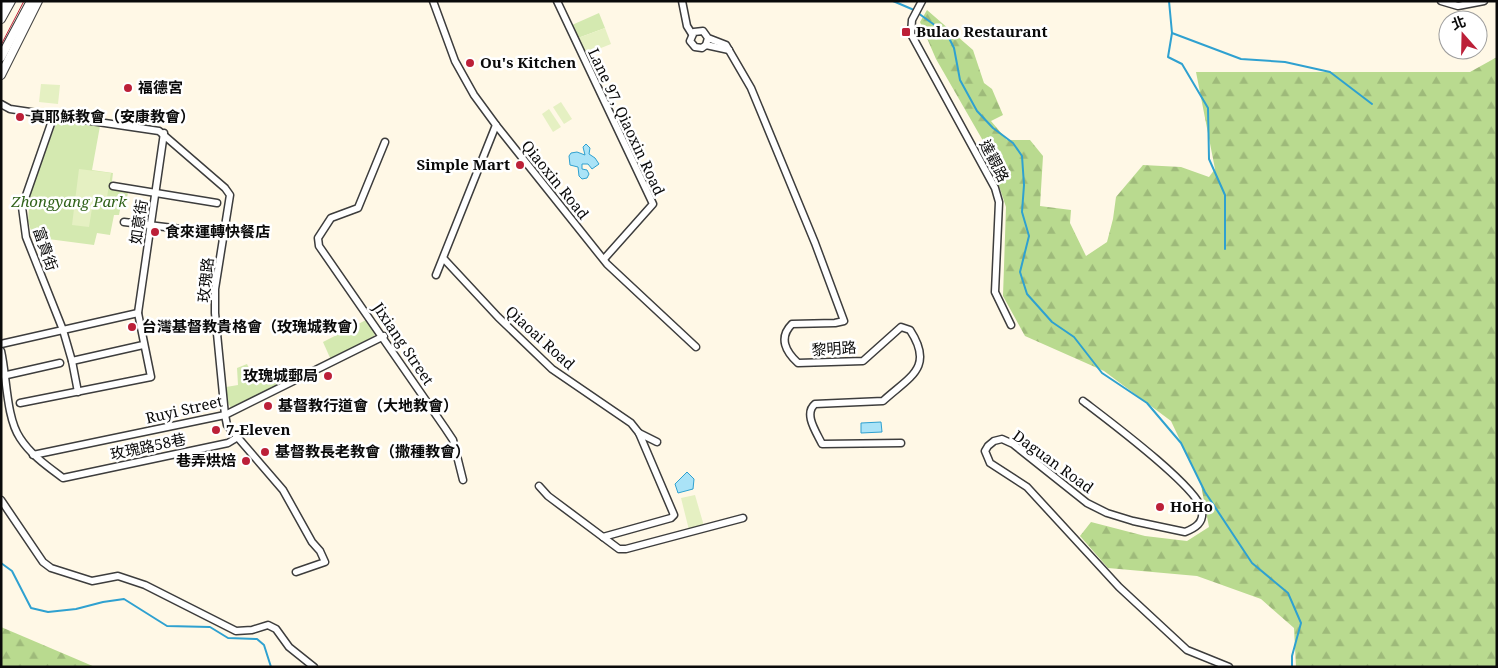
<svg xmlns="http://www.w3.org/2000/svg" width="1498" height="668" viewBox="0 0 1498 668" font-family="'Noto Serif','Noto Sans TC',serif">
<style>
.grass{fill:#d4e9b0}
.forest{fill:url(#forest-firs)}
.pitch{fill:#e5f0c2}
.water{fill:#aae3f7;stroke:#2fa1d0}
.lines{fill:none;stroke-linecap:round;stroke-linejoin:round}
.stream{stroke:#2fa1d0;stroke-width:2}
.minor-casing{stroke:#3d3d3d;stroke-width:9}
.tertiary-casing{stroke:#3d3d3d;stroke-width:10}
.minor{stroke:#fff;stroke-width:6}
.tertiary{stroke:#fff;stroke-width:8}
.tram{stroke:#bc2038;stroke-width:1}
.poi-dot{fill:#bc2038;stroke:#fff;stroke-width:2}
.labels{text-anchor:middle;stroke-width:5;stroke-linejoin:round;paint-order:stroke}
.poi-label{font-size:15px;font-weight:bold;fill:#0a0a0a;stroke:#fff;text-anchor:start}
.street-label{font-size:15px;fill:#0a0a0a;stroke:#fff}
.park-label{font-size:15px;font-style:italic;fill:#30621a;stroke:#fff}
</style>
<defs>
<pattern id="forest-firs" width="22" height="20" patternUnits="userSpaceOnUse" patternTransform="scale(1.25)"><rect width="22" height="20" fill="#b9da8f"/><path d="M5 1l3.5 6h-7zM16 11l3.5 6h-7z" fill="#9eba7a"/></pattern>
</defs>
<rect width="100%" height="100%" fill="#fff8e6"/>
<g class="grass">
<path d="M599,13L605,28L578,38L572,25Z"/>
<path d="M57,120L100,126L92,170L113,173L111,189L128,192L126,205H121L119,215H114L110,235L97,233L94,245L33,237L28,221L30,194Z"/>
<path d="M368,319L375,333L374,336L331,360L323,342Z"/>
<path d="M247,364L253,377L276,366L285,383L231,408L228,403L226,387L238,385L237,368Z"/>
</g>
<g class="forest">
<path d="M927,10L973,50L984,83L992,89L1003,115L991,121L1007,140H1030L1043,156L1040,206L1071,210L1070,223L1086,256L1107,242L1113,219L1116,197L1143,165L1181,167L1209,177L1215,169L1196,72H1470L1497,57V667H1296L1294,628L1261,599L1197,576L1108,568L1080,536L1091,522L1145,536L1187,541L1209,527L1201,485L1171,421L1104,371L1025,336L1003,296L1006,207L986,146L936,59L920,22Z"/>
<path d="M1,627L95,667H1Z"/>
</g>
<g class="pitch">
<path d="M605,28L611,44L586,54L578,38Z"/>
<path d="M41,84L60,85L58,104L39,102Z"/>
<path d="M561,102L572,119L564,124L553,107Z"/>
<path d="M549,109L561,127L553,132L542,114Z"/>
<path d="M79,169L111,173L106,203L93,202L89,227L72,225Z"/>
<path d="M695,495L704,526L689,530L681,498Z"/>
</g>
<g class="water">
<path d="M586,144L590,148L589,154L595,158L599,164L592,169L588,164H582V169L587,170L589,174L587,178L582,179L579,176L578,167L570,165L569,156L571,153L577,152L585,155L583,147Z"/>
<path d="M881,422L882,432L861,433V423Z"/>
<path d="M687,472L694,479L693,489L678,493L675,484Z"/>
</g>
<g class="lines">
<g class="stream">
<path d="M893,1L914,10"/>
<path d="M1169,1L1172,33L1168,57L1182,64L1208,108L1209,159L1225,195V249"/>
<path d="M918,13L947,34L954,48L960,80L977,111L993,128L1013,143L1022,156L1024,185L1022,212L1029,236L1020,272L1027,294L1052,322L1074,337L1102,373L1147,403L1181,443L1205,492L1252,563L1288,593L1301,623L1292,656V667"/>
<path d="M1172,33L1241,59L1285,62L1330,72L1372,104"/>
<path d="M1,563L12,571L31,608L48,612L76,609L103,602L124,599L167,626L210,627L228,638L257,639L264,645L271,667"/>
</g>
<defs>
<g id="minor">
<path d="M433,1L455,61L474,95L496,125L607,264L696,347"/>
<path d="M557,1L653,204L604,259"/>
<path d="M682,1L687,26L692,34"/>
<path d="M922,1L912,20L911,34L995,188L999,202L995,292L1011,325"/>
<path d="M1441,1L1458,6L1484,1"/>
<path d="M708,38L706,45L702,48L695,47L690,41L694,32L703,31L708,38L726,45L751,88L815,243L844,321L835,323L792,324C778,338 786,352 798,363L863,361L901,327L910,330C935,368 909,377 883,401L815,404C803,414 817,433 822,444L901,443"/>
<path d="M706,45L729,50"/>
<path d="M1,104L10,109L159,131L225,188L230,195L215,289V313L225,415L227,425L283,490L312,542L320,551L325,562L296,572"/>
<path d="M54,115L22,207L26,237L63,330L72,361L78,392"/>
<path d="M385,142L358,208L331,218L318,238L319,246L445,428L453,440L463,480"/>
<path d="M113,186L217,203"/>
<path d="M124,222L214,233"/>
<path d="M444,259L498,317L552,369L631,423L639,433L674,515L671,518L603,537"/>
<path d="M436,275L496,125"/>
<path d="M1,344L138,313"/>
<path d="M1,351C7,377 6,417 20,438C31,455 47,466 63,478L228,443L238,437"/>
<path d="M72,361L143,345"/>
<path d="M7,375L60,363"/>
<path d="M1083,401C1105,418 1197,486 1202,510C1204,523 1195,528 1185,532L1133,521L1107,513L1087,503L1013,444L1002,439L994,441L988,446L985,451L990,463L1027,487L1119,587L1187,650L1229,667"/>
<path d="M20,403L151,377L138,313L164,133"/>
<path d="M639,433L657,442"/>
<path d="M33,455L225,415L384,336"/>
<path d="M539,486L548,496L619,549H626L743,518"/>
<path d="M1,500L43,562L51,568L92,581L118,576L145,585L236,631L252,630L268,625L276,629L289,647L314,667"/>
</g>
<g id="tertiary">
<path d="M1,6L3,1"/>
<path d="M1,19L11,1"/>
<path d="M1,57L31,1"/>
<path d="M1,75L38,1"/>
</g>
</defs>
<use href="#minor" class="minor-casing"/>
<use href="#tertiary" class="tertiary-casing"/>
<use href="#minor" class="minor"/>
<use href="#tertiary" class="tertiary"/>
<path class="tram" d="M1,45L24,1"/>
</g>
<g class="poi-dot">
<rect x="901" y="27" width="10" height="10" rx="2.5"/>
<circle cx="470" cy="63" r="5"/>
<circle cx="128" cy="88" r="5"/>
<circle cx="20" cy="117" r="5"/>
<circle cx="520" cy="165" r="5"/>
<circle cx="155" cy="232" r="5"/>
<circle cx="132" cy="327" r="5"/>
<circle cx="328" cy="376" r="5"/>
<circle cx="268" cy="406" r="5"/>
<circle cx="216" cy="430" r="5"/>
<circle cx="265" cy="452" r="5"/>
<circle cx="246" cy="461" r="5"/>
<circle cx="1160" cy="507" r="5"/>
</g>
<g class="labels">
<g class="poi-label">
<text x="916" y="37">Bulao Restaurant</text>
<text x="480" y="68">Ou's Kitchen</text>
<text x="138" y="93">福德宮</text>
<text x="30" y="122">真耶穌教會（安康教會）</text>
<text x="510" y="170" text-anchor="end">Simple Mart</text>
<text x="165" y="237">食來運轉快餐店</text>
<text x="142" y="332">台灣基督教貴格會（玫瑰城教會）</text>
<text x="318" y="381" text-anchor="end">玫瑰城郵局</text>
<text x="278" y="411">基督教行道會（大地教會）</text>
<text x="226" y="435">7-Eleven</text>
<text x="275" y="457">基督教長老教會（撒種教會）</text>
<text x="236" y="466" text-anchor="end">巷弄烘焙</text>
<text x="1170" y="512">HoHo</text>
</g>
<g class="street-label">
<text transform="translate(626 122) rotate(65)" y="5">Lane 97, Qiaoxin Road</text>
<text transform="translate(994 161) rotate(63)" y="5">達觀路</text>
<text transform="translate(555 180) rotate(51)" y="5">Qiaoxin Road</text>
<text transform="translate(139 222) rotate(-81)" y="5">如意街</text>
<text transform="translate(45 249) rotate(71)" y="5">富貴街</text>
<text transform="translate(206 280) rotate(-84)" y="5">玫瑰路</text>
<text transform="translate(540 338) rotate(42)" y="5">Qiaoai Road</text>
<text transform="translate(403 344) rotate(56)" y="5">Jixiang Street</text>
<text transform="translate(834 349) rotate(-4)" y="5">黎明路</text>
<text transform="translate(184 410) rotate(-13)" y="5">Ruyi Street</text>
<text transform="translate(148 447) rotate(-12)" y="5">玫瑰路58巷</text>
<text transform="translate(1053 462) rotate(36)" y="5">Daguan Road</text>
</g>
<g class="park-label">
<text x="69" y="207">Zhongyang Park</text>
</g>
</g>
<rect width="1498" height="668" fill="none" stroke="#0a0a0a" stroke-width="5"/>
<g transform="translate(1463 35) rotate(340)"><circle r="24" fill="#ffffff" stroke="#9d9d9d"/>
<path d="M0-4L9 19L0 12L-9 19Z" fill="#bc2038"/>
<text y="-8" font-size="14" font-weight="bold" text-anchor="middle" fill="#0a0a0a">北</text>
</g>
</svg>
